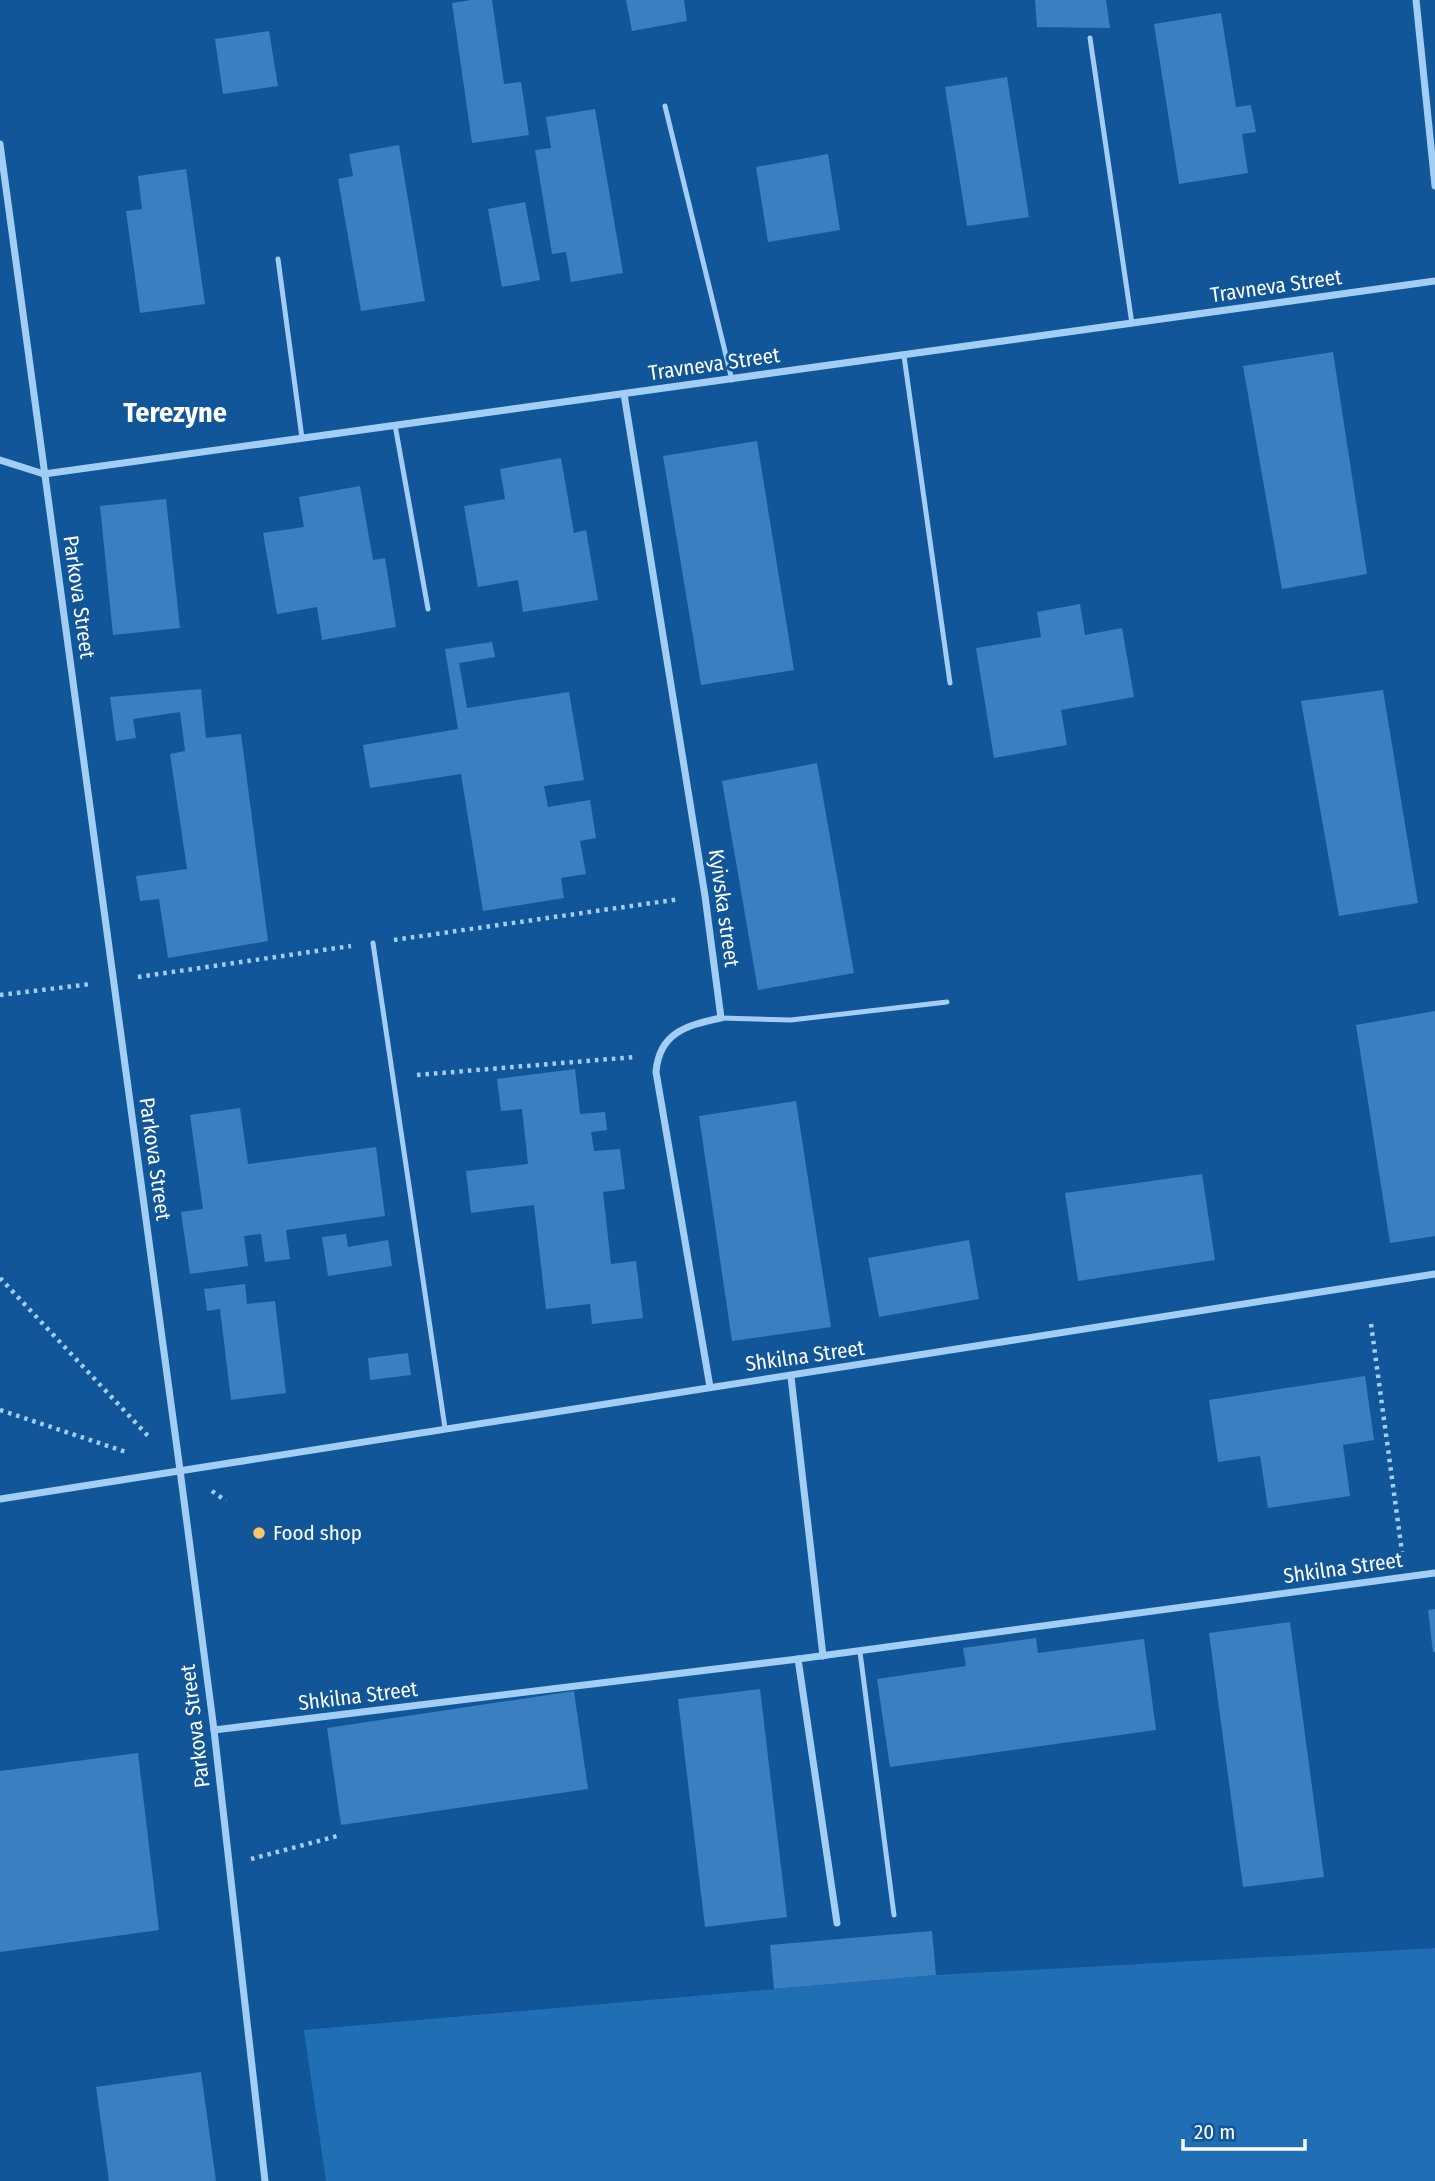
<svg xmlns="http://www.w3.org/2000/svg" width="1435" height="2181" viewBox="0 0 1435 2181" font-family="'Fira Sans Condensed',sans-serif">
<style>
.green{fill:#206fb5}
.building{fill:#3a80c0}
.lines{fill:none;stroke-linecap:round;stroke-linejoin:round}
.path{stroke:#a2cdf4;stroke-width:4.5;stroke-dasharray:3.5 5;stroke-linecap:butt}
.service{stroke:#a2cdf4;stroke-width:5}
.minor{stroke:#a2cdf4;stroke-width:7}
.poi-dot{fill:#ffc665;stroke:#115698;stroke-width:2.5}
.labels{text-anchor:middle;stroke-width:6;stroke-linejoin:round;paint-order:stroke}
.street-label{font-size:21px;fill:#fff;stroke:#115698}
.poi-label{font-size:21px;fill:#fff;stroke:#115698;text-anchor:start}
.district-label{font-size:28px;font-weight:bold;fill:#fff;stroke:#115698}
</style>
<rect width="100%" height="100%" fill="#115698"/>
<path class="green" d="M1435,1948V2181H326L304,2030L936,1975Z"/>
<g class="building">
<path d="M471,0H492L504,84L521,82L529,135L472,143L452,3Z"/>
<path d="M626,0H684L687,21L632,31Z"/>
<path d="M1035,0H1106L1110,28L1037,27Z"/>
<path d="M1221,13L1236,107L1251,105L1256,132L1242,134L1248,173L1179,184L1154,24Z"/>
<path d="M269,31L278,86L223,94L215,39Z"/>
<path d="M1007,77L1029,217L967,226L945,87Z"/>
<path d="M595,109L623,273L571,282L566,252L552,254L535,150L551,148L546,117Z"/>
<path d="M399,145L425,301L361,311L338,179L353,176L349,154Z"/>
<path d="M828,154L840,230L768,242L756,167Z"/>
<path d="M186,169L205,304L140,313L126,211L142,209L138,176Z"/>
<path d="M525,202L540,280L502,287L488,209Z"/>
<path d="M1333,352L1367,574L1282,589L1243,366Z"/>
<path d="M757,441L794,670L701,685L663,456Z"/>
<path d="M561,458L574,533L586,530L598,600L523,612L518,580L478,587L464,506L505,499L500,469Z"/>
<path d="M360,486L373,560L385,558L396,627L322,640L317,607L277,614L263,533L304,527L299,497Z"/>
<path d="M166,499L180,628L113,635L100,506Z"/>
<path d="M1080,604L1085,635L1122,628L1134,697L1061,710L1067,745L994,758L976,648L1041,637L1037,612Z"/>
<path d="M492,642L495,657L459,663L467,708L569,692L584,780L544,786L548,807L590,800L596,838L580,841L586,874L561,878L564,898L483,911L461,774L370,788L363,745L458,729L445,649Z"/>
<path d="M201,689L206,738L241,734L268,941L168,958L159,899L140,901L136,876L187,869L170,754L185,751L180,712L133,719L136,738L116,741L110,697Z"/>
<path d="M1383,690L1418,903L1339,916L1301,701Z"/>
<path d="M817,763L854,973L758,990L722,781Z"/>
<path d="M1435,1011V1236L1390,1243L1356,1025Z"/>
<path d="M575,1069L580,1114L605,1112L607,1130L591,1132L594,1151L620,1149L625,1189L603,1192L611,1264L636,1261L643,1318L592,1324L590,1304L546,1309L534,1205L471,1213L466,1171L528,1164L522,1109L501,1111L497,1079Z"/>
<path d="M796,1101L831,1327L732,1341L699,1116Z"/>
<path d="M240,1108L248,1164L376,1147L385,1216L286,1230L290,1259L265,1262L261,1234L244,1236L248,1266L190,1274L181,1212L203,1209L190,1115Z"/>
<path d="M1202,1174L1215,1260L1078,1281L1065,1193Z"/>
<path d="M346,1234L348,1247L388,1240L392,1266L328,1276L322,1237Z"/>
<path d="M969,1240L979,1299L879,1317L868,1258Z"/>
<path d="M245,1284L247,1304L275,1301L286,1393L231,1400L220,1309L207,1311L204,1289Z"/>
<path d="M408,1353L411,1375L370,1380L368,1358Z"/>
<path d="M1365,1376L1374,1440L1343,1445L1350,1496L1268,1508L1260,1456L1218,1462L1209,1400Z"/>
<path d="M1435,1609V1652H1433L1428,1610Z"/>
<path d="M1290,1622L1324,1877L1243,1887L1209,1633Z"/>
<path d="M1036,1638L1038,1653L1144,1639L1156,1730L890,1767L877,1679L966,1666L963,1648Z"/>
<path d="M760,1689L787,1917L705,1927L678,1699Z"/>
<path d="M574,1691L588,1789L341,1825L327,1728Z"/>
<path d="M138,1753L159,1930L0,1952V1771Z"/>
<path d="M932,1931L936,1975L774,1989L770,1945Z"/>
<path d="M201,2072L216,2181H109L96,2087Z"/>
</g>
<g class="lines">
<g class="path">
<path d="M394,940L680,899"/>
<path d="M138,977L351,946"/>
<path d="M0,995L91,984"/>
<path d="M417,1075L635,1057"/>
<path d="M0,1278L149,1437"/>
<path d="M1371,1324L1402,1552"/>
<path d="M0,1410L129,1453"/>
<path d="M212,1491L226,1501"/>
<path d="M251,1859L341,1835"/>
</g>
<g class="service">
<path d="M1090,38L1132,324"/>
<path d="M665,106L732,380"/>
<path d="M278,259L302,438"/>
<path d="M904,356L950,683"/>
<path d="M395,425L428,609"/>
<path d="M373,943L445,1428"/>
<path d="M721,1018L791,1020L947,1002"/>
<path d="M860,1652L894,1915"/>
</g>
<g class="minor">
<path d="M1416,0L1435,186"/>
<path d="M0,144L180,1470L214,1730L265,2181"/>
<path d="M624,394L705,896L721,1018C688,1025 659,1032 656,1072L710,1387"/>
<path d="M0,460L44,474L1435,281"/>
<path d="M791,1377L823,1656"/>
<path d="M0,1499L1435,1274"/>
<path d="M214,1730L798,1659"/>
<path d="M837,1923L798,1659L1435,1573"/>
</g>
</g>
<circle class="poi-dot" cx="259" cy="1533" r="7"/>
<g class="labels">
<g class="street-label">
<text transform="translate(1276 286) rotate(-8)" y="7">Travneva Street</text>
<text transform="translate(714 364) rotate(-8)" y="7">Travneva Street</text>
<text transform="translate(79 597) rotate(82)" y="7">Parkova Street</text>
<text transform="translate(724 908) rotate(82)" y="7">Kyivska street</text>
<text transform="translate(155 1159) rotate(82)" y="7">Parkova Street</text>
<text transform="translate(805 1356) rotate(-8)" y="7">Shkilna Street</text>
<text transform="translate(1343 1568) rotate(-8)" y="7">Shkilna Street</text>
<text transform="translate(358 1696) rotate(-7)" y="7">Shkilna Street</text>
<text transform="translate(195 1726) rotate(-97)" y="7">Parkova Street</text>
</g>
<g class="poi-label">
<text x="273" y="1540">Food shop</text>
</g>
<g class="district-label">
<text x="175" y="422">Terezyne</text>
</g>
</g>
<path d="M1183 2139v10h122v-10" fill="none" stroke="#ffffff" stroke-width="3.5"/>
<text x="1194" y="2139" font-size="21" fill="#ffffff" stroke="#115698" stroke-width="5" paint-order="stroke">20 m</text>
</svg>
